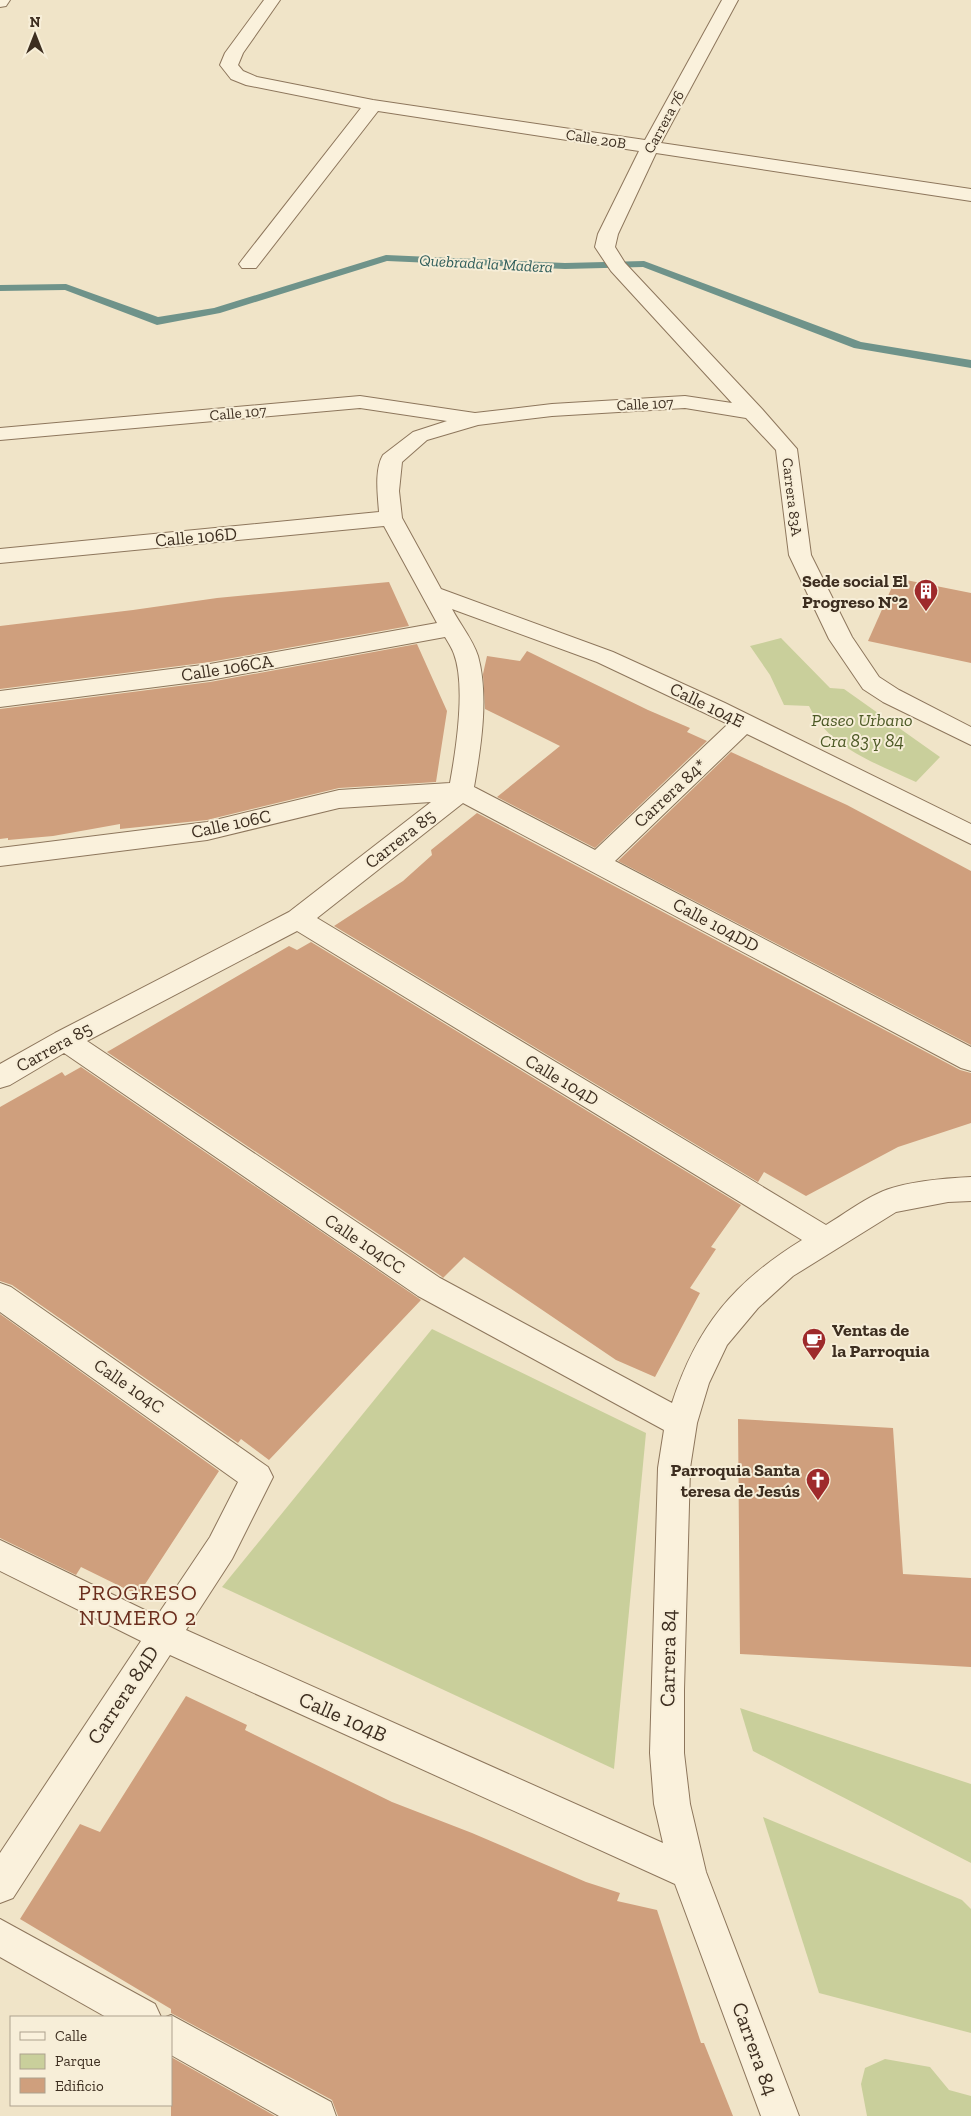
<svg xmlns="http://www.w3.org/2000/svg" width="971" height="2116" viewBox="0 0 971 2116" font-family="'Zilla Slab',serif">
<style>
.green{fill:#c9cf9b}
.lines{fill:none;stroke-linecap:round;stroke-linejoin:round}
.stream{fill:#6f938a;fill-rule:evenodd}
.building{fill:#cf9f7d}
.minor-casing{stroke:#8d765c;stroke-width:2}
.minor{fill:#faf1dc;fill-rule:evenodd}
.labels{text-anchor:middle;stroke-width:4;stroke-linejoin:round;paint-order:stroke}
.far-street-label{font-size:15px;fill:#3d2e20;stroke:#f7eed8}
.far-water-label{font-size:16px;font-style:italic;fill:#2f5d5a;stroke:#f7eed8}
.street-label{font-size:18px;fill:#3d2e20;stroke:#f7eed8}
.poi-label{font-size:18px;font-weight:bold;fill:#3d2e20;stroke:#f7eed8;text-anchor:end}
.park-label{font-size:18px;font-style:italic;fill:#4d5a26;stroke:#f7eed8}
.near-street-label{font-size:21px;fill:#3d2e20;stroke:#f7eed8}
.near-neighbourhood-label{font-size:22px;letter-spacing:1px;fill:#6b2e1e;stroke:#f7eed8}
</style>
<rect width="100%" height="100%" fill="#f0e4c8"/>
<g class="green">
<path d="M781,638L830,688L844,689L940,757L916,782C877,764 828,747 809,706L784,705L770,675L750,646Z"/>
<path d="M432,1329L646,1433L614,1769L222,1587Z"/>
<path d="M740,1708L971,1784V1863L753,1751Z"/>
<path d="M763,1817L962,1900L971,1909V2033L819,1993Z"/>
<path d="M885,2059L930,2067L949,2090L971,2096V2116H867L861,2084L865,2068Z"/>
</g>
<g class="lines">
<path class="stream" d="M386,255L565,263L644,261L861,342L971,360V368L854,348L643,267L565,269L387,261L220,313L157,325L65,290L0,291V285L66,284L158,317L214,308Z"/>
</g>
<g class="building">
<path d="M896,578L971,593V663L868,641Z"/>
<path d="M389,582L409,626L210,662L0,689V626L133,610L217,598Z"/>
<path d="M417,644L447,711L436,782L339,788L207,820L120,829V824L53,836L8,840V838L0,839V709L210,682Z"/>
<path d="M527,651L648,710L690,728L687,732L707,741L595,848L497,797L560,746L485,709L483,674L487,656L520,661Z"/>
<path d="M731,752L847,805L971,871V1045L618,861Z"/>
<path d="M477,813L960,1070L971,1073V1123L898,1147L806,1196L764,1172L758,1182L334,926L403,881L432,855L431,850Z"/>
<path d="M311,942L741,1205L711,1247L716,1249L690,1288L700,1293L655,1377L616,1360L464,1257L443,1278L441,1276L107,1052L289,946L297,950Z"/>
<path d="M81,1067L421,1300L269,1460L241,1439L238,1443L12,1285L0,1281V1107L62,1072L65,1076Z"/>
<path d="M0,1314L219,1471L138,1595L81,1567L76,1575L0,1538Z"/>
<path d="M738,1419L893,1428L903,1574L971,1578V1667L740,1654Z"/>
<path d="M186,1696L247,1725L245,1730L392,1802L472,1833L586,1882L620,1893L617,1901L657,1910L701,2043H704L733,2116H338L332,2100L171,2013V2009L20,1919L80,1824L100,1832Z"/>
<path d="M171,2057L275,2116H171Z"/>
</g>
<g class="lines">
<defs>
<g id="minor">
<path d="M0,0H10L6,6L0,7Z"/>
<path d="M264,0H280L243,53L238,65L243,71L257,77L373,100L645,140L722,0H738L661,143L971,189V201L656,153L618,234L615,247L625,263L762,409L797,449L811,555L852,637L879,677L899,690L971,727V745L883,702L863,689L829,639L789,555L776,450L746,418L685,408L552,416L478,425L427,440L402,462L399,491L402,518L441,589L613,652L725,703L971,824V844L747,734L615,861L971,1047V1071L961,1068L463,803L317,918L826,1225C843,1215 861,1201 879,1193C901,1182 946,1178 971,1177V1201L948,1202L896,1212L793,1276L758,1308L727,1345L709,1383L697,1423L690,1468L684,1690V1753L690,1804L706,1872L799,2116H761L675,1884L170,1655L13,1898L0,1903V1853L141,1641L0,1571V1540L157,1616L210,1537L238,1482L0,1312V1283L11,1287L268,1467L273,1477L232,1559L186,1630L663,1843L654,1804L650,1753L658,1468L664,1430L418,1296L64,1053L10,1085L0,1088V1064L55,1033L289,912L431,802L339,808L207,840L0,866V848L207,822L339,790L450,783C456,750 466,686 454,654C452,648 448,642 445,637L210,680L0,707V691L210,664L437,623L384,526L0,563V549L379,512C378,496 374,470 383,455L413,432L447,421L360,408L0,440V428L360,396L475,413L552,404L685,396L732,403L611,271L595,247L598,234L639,151L378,111L256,268H242L239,264L242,260L361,108L246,85L231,79L220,65L225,53ZM452,609L597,662L728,724L595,850L474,787C481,747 489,696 478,656C473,640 460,624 452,609ZM297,931L802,1240C734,1282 697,1326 672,1403L440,1278L87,1041Z"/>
<path d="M0,1919L155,2004L161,2017H106L0,1957Z"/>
<path d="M171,2015L331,2102L336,2116H279L171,2055V2017H166Z"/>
</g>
</defs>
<use href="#minor" class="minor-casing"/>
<use href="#minor" class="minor"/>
</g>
<defs>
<symbol id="building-pin" viewBox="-11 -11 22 30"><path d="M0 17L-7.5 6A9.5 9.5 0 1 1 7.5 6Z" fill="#9e2a2b" stroke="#f7eed8"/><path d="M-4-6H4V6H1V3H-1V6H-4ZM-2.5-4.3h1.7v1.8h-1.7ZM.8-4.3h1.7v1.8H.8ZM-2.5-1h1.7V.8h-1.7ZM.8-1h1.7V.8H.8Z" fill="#fff"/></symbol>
<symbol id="cafe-pin" viewBox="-11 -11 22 30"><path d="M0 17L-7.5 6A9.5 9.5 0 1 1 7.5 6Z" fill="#9e2a2b" stroke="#f7eed8"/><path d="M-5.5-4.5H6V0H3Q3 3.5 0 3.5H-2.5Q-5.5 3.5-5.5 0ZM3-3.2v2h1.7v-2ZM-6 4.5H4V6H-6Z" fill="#fff"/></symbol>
<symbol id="church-pin" viewBox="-11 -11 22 30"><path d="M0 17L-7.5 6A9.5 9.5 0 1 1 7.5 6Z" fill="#9e2a2b" stroke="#f7eed8"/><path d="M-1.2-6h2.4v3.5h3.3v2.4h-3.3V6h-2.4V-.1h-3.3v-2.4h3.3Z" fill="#fff"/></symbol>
</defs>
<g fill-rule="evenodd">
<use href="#building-pin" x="912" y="577" width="28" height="38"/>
<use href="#cafe-pin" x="800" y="1326" width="28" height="38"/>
<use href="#church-pin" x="804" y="1466" width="28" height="38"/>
</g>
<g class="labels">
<g class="far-street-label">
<text transform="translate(664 122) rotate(-62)" y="5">Carrera 76</text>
<text transform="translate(596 139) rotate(9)" y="5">Calle 20B</text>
<text transform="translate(645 404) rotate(-3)" y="5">Calle 107</text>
<text transform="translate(238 413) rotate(-5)" y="5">Calle 107</text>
<text transform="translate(792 497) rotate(83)" y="5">Carrera 83A</text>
</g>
<g class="far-water-label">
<text transform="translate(486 263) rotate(3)" y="6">Quebrada la Madera</text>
</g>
<g class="street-label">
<text transform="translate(196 537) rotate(-5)" y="6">Calle 106D</text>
<text transform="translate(227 668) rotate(-9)" y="6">Calle 106CA</text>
<text transform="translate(707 705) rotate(26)" y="6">Calle 104E</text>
<text transform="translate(670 793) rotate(-43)" y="6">Carrera 84*</text>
<text transform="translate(231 824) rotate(-12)" y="6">Calle 106C</text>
<text transform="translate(400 839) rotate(-38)" y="6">Carrera 85</text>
<text transform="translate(716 925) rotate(28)" y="6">Calle 104DD</text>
<text transform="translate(54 1047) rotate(-29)" y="6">Carrera 85</text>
<text transform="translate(562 1080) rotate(31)" y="6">Calle 104D</text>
<text transform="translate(365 1244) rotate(34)" y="6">Calle 104CC</text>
<text transform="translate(129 1386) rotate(35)" y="6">Calle 104C</text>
</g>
<g class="poi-label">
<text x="908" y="587">Sede social El<tspan x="908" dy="21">Progreso N°2</tspan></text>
<text x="832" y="1336" text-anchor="start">Ventas de<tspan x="832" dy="21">la Parroquia</tspan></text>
<text x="800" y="1476">Parroquia Santa<tspan x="800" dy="21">teresa de Jesús</tspan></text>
</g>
<g class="park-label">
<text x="862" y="726">Paseo Urbano<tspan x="862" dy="21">Cra 83 y 84</tspan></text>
</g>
<g class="near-street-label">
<text transform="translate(668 1658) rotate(-89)" y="7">Carrera 84</text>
<text transform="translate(123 1695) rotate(-57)" y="7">Carrera 84D</text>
<text transform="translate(343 1717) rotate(24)" y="7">Calle 104B</text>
<text transform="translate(755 2049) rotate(70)" y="7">Carrera 84</text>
</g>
<g class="near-neighbourhood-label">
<text x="138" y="1600">PROGRESO<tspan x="138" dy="25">NUMERO 2</tspan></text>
</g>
</g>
<rect x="10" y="2016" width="162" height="90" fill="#f7eed8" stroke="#ada18e"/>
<rect x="20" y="2032" width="25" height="8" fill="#faf1dc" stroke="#ada18e"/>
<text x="55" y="2041" font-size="15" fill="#3d2e20">Calle</text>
<rect x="20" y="2054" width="25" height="15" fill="#c9cf9b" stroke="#ada18e"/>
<text x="55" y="2066" font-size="15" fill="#3d2e20">Parque</text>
<rect x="20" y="2078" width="25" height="15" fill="#cf9f7d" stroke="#ada18e"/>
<text x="55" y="2091" font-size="15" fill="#3d2e20">Edificio</text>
<g transform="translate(35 35)" stroke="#f7eed8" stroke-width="4" paint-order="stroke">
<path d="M0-4L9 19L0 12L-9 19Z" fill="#3d2e20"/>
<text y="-8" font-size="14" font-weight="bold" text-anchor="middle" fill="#3d2e20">N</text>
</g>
</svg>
